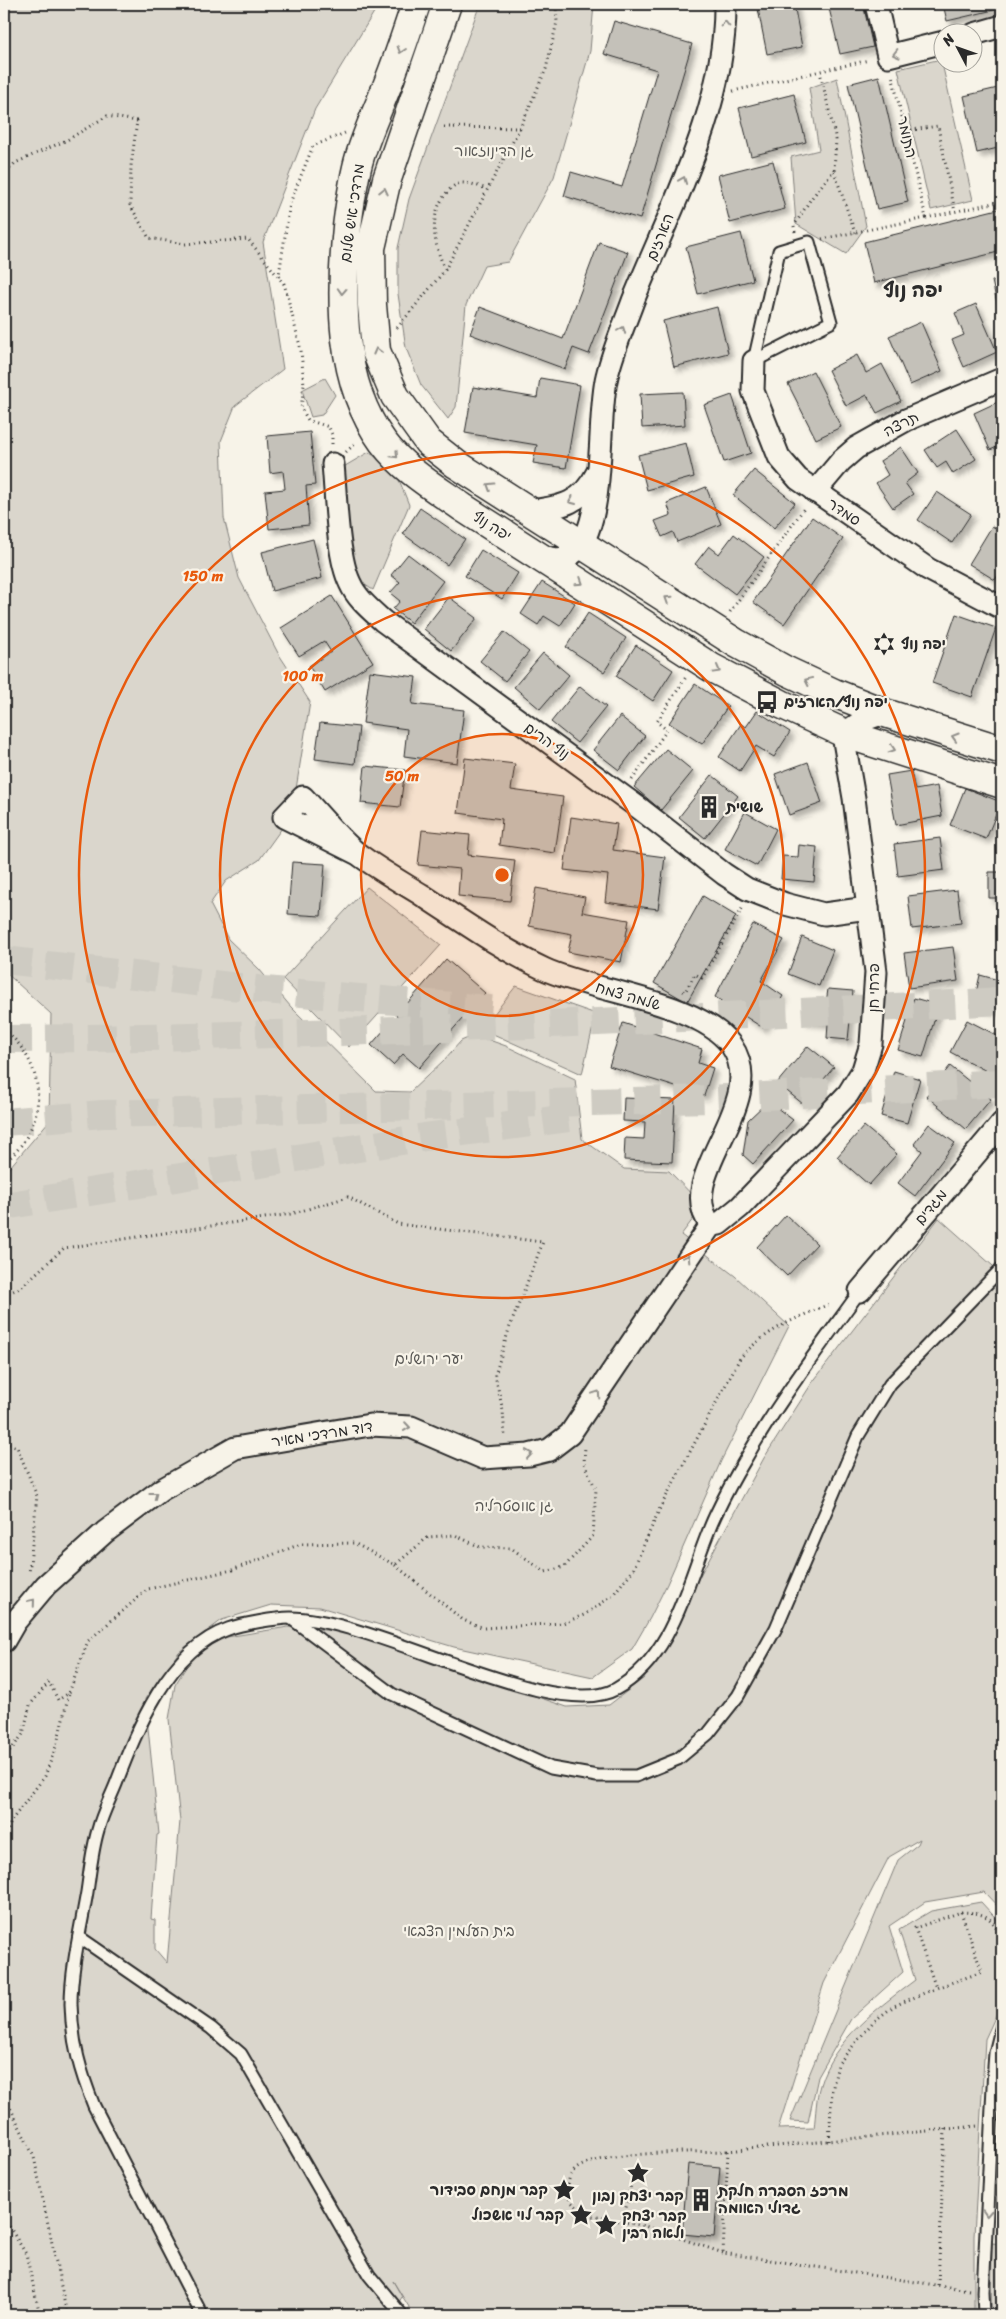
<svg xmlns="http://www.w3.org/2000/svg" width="1006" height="2319" viewBox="0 0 1006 2319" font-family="Sriracha,'Playpen Sans Hebrew',sans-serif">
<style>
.green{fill:#dad6cc;stroke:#82807c}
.building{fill:#c4c1b9;stroke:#2b2b2b;filter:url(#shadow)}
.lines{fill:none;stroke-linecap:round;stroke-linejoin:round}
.highway-tunnel{stroke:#cecbc2;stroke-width:28;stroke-dasharray:28 14;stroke-linecap:butt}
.lane-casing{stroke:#2b2b2b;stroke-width:15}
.street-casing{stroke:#2b2b2b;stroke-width:25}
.primary-casing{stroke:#2b2b2b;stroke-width:31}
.path{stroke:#2b2b2b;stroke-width:3;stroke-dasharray:1 4;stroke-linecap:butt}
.lane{stroke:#f7f3e8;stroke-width:11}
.street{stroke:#f7f3e8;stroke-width:21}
.primary{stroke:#f7f3e8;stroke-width:28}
.oneway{stroke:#918f8a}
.ring{fill:none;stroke:#e8590c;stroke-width:2.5}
.labels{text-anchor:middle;stroke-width:4.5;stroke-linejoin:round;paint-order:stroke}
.street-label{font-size:15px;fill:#2b2b2b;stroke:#f7f3e8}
.park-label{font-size:15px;fill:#575653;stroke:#f7f3e8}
.poi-label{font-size:15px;font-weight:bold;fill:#2b2b2b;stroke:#f7f3e8;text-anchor:start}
.district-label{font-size:20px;font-weight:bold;fill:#2b2b2b;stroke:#f7f3e8}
.centre{fill:#e8590c;stroke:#f7f3e8;stroke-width:2.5}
.ring-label{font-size:15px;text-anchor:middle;font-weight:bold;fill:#e8590c;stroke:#f7f3e8;stroke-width:4.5;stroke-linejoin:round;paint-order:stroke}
</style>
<defs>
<filter id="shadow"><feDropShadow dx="4.5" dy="4.5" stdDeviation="2.5" flood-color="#0004"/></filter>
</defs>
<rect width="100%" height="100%" fill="#f7f3e8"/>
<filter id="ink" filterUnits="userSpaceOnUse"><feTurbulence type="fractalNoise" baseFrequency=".02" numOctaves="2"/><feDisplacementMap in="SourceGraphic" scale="10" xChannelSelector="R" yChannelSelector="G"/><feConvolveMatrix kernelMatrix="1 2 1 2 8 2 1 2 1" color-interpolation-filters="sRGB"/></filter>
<g filter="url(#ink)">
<g class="green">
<path d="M4,4H379L315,109L263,242L283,369L235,406L221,441L224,518L239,578L278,653L310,702L292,814L259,860L226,881L210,904L228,939L259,969L291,1007L376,1091L410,1092L444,1060L461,1041L475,1035L506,1046L575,1079L582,1139L624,1169L669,1171L703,1206L681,1235L735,1276L789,1326L721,1461L667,1584L650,1618L632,1649L593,1677L454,1647L320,1607L271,1605L222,1620L179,1652L145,1699L159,1834L157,1835L151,1919L155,1920V1949L167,1963L180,1821L169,1719L175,1685L195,1652L227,1637L288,1627L348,1632L567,1707L609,1705L644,1678L764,1458L812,1383L939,1218L1002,1274V1911L984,1892L925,1902L889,1926L903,1972L851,2019L818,2077L808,2122L790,2121L898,1860L918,1844L920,1839L889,1857L824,1983L778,2129L814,2128C816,2114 816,2098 820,2085C833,2040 879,2007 915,1980L899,1930L931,1911L981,1902L1002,1925V2002L985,2039L974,2236V2315H407L409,2307L393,2281L402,2297L391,2315H4V1174L49,1121L51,1014L4,971Z"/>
<path d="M480,4H594L590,51L554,177L508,262L484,266L466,305L456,407L448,419L421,385L406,348L398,294V248L409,199Z"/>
<path d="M941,59L973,200L931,210L898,69Z"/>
<path d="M837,78L866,226L846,254L796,224L791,157L819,150L809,88Z"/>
<path d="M325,378L335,395L322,415L311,417L302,390Z"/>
<path d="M369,452L396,472L409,505L373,590L362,583L352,563L340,469Z"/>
<path d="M367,887L441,945L349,1047L283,979Z"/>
<path d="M516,986L596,1014L582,1074L482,1029Z"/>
<path d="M992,2243L1002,2244V2315H991Z"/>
</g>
<g class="building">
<path d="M757,4H794L802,47L767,54Z"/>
<path d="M828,4H863L873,47L840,54Z"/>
<path d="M943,4H1002V8L947,21Z"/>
<path d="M614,21L692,44L640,219L564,196L571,172L622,187L657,70L604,54Z"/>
<path d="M879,76L908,202L877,209L848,84Z"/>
<path d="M1002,87V147L977,153L964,96Z"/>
<path d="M794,94L806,142L751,156L739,108Z"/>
<path d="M773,161L785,209L730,223L718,175Z"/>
<path d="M1002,208V251L874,283L864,242Z"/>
<path d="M741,233L753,280L698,294L686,247Z"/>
<path d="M599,242L628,252L589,354L573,348L565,369L470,334L480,307L563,339Z"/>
<path d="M1002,279V325L992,281Z"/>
<path d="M976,304L997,352L964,367L952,340L964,335L955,313Z"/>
<path d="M717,307L728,353L674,367L663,321Z"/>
<path d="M921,322L942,371L910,385L889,336Z"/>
<path d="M857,355L866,373L882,364L901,401L877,413L867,395L846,406L828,370Z"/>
<path d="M813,371L841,427L816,439L788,384Z"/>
<path d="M540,378L580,385L566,468L533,463L537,445L465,433L473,387L537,398Z"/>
<path d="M683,392L685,425L642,428L640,394Z"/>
<path d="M732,395L751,453L724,462L704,405Z"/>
<path d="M1002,400V445L990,450L974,413Z"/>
<path d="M957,429L976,459L953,474L946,462L937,468L925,450Z"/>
<path d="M310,432L315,485L306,486L309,525L269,529L265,491L285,489L283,471L270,473L267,436Z"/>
<path d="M686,443L694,477L647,490L638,455Z"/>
<path d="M901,447L918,473L905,483L913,494L893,508L876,483L888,475L880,461Z"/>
<path d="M754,470L795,503L774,528L733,495Z"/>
<path d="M706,487L721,524L677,542L673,532L662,537L655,521L671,515L667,503Z"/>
<path d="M937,492L971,514L952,543L918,520Z"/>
<path d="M420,508L465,539L447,565L403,534Z"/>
<path d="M812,517L843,539L784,624L753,602Z"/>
<path d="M992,526L1002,532V568L995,580L969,564Z"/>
<path d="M734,534L764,557L735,594L695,564L709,546L719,554Z"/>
<path d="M313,539L322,578L272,591L262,552Z"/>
<path d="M481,550L518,573L502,599L465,576Z"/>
<path d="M408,554L443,581L411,623L393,609L400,601L390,593L400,582L391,575Z"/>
<path d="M542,582L575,603L560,626L544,616L538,625L521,614Z"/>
<path d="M332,596L373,662L325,692L309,666L331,652L324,641L299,656L281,628Z"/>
<path d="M449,597L477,618L451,651L424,629Z"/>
<path d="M588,613L626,638L604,672L566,647Z"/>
<path d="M956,614L996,628L972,697L932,683Z"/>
<path d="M504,632L529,652L505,681L480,661Z"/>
<path d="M636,645L673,670L653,701L616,676Z"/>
<path d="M543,653L569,675L540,709L514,687Z"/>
<path d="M370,671L416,677L412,704L464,710L457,763L404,756L407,729L363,723Z"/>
<path d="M695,684L728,706L702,744L669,723Z"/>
<path d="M580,686L606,707L577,743L551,722Z"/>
<path d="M757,711L790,732L774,757L756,746L740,771L719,757L741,724L746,727Z"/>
<path d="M620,716L645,736L619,770L593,750Z"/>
<path d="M320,723L359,727L355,764L315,759Z"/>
<path d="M666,749L693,771L661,810L634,787Z"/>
<path d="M465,758L515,764L511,790L563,797L555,853L499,845L502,819L458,813Z"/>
<path d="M808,762L822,803L789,815L775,774Z"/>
<path d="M365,766L405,770L400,807L361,803Z"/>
<path d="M911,771L915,790L937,786L942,816L896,825L887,775Z"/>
<path d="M712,775L738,796L705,838L679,817Z"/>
<path d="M965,788L1001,802L986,839L950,825Z"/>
<path d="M745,812L776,829L757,866L725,849Z"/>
<path d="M571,817L617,824L613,850L665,857L658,909L605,902L608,875L564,870Z"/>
<path d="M422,830L470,835L468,855L515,860L510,901L458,896L460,869L418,865Z"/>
<path d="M940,838L944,870L898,876L894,844Z"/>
<path d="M799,845L817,847L814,882L781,879L783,856L798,857Z"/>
<path d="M292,862L325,864L321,916L288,914Z"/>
<rect x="989" y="872" width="13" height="26"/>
<path d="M536,888L585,897L582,912L629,920L621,962L568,952L572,934L529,926Z"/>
<path d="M957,890L961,923L912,929L908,896Z"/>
<path d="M703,896L736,916L687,1002L654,983Z"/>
<path d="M753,924L784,940L761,981L783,996L763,1028L715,997Z"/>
<path d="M802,937L833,950L819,986L788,974Z"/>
<path d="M999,938H1002V964L999,963Z"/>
<path d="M953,947L958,981L909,988L904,953Z"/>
<path d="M446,959L485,993L419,1068L403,1054L393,1065L371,1045Z"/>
<path d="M980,975L1002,981V1012L973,1006Z"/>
<path d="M828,989L853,991L848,1040L827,1038L828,1023L804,1021L806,1001L826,1003Z"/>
<path d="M914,998L939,1005L923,1057L898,1050Z"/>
<path d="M967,1020L1002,1038V1079L950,1052Z"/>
<path d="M623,1023L702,1049L698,1063L713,1068L704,1096L609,1066Z"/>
<path d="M808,1046L834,1067L803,1104L777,1083Z"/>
<path d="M950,1066L991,1099L966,1129L926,1096Z"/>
<path d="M894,1071L920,1079L907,1123L881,1116Z"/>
<path d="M624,1098L675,1100L672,1162L624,1160L625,1138L644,1139L645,1122L623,1121Z"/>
<path d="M768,1101L793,1120L753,1164L743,1155L748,1120Z"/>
<path d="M929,1124L955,1143L915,1196L898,1183L922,1151L914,1144Z"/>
<path d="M864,1126L897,1154L869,1185L837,1157Z"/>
<path d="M786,1215L817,1244L787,1276L757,1247Z"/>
<path d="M688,2164L720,2167L714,2237L682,2234Z"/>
</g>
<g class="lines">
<g class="highway-tunnel">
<path d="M4,960L265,990L501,1010"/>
<path d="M4,1039C337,1036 670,1020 1002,1001"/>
<path d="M4,1122L103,1114L710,1099L1002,1083"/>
<path d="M4,1206L425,1137L568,1118"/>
</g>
<defs>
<g id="lane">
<path d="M809,242L831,322L754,361L779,251Z"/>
<path d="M292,1619L392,1694L551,1768L597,1776H636L678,1759L708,1734L738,1696L776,1628L858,1436L890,1384L1002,1268"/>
<path d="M79,1937L211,2028L241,2054L369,2275L402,2315"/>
<path d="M202,2315L94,2106C80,2071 72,2043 71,2004C71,1968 81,1927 87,1892C90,1872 92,1850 98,1830C102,1814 110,1799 116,1784C137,1729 168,1650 228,1629C241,1624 277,1618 290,1618C372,1617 554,1724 616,1689C677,1655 688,1574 715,1516C724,1497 734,1478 745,1460C779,1400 820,1347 860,1291"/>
<path d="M984,2315L983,2292L994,2066L995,2053L1002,2025"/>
</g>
<g id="street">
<path d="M876,4L888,56L944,42"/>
<path d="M974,34L1002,26"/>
<path d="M754,361L753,391L779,457L798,479L928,569L1002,608"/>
<path d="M333,464C336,495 337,557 350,583C357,599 371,610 383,621L639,808L724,874L747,889L785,904L824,914L868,908"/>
<path d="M815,492L841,461L856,448L906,420L1002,379"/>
<path d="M531,511C563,507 582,503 597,473"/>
<path d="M540,555C550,559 562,561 572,554C608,528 596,418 607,376C613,350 624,326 633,301C671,207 726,107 725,4"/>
<path d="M358,854L284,817L303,797C321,816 338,838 358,854C378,869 401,882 422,895C462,921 501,949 544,969C593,992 699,1001 731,1045C772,1104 671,1176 711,1225"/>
<path d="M711,1225L719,1224L740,1207L848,1094L863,1070L871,1044L876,972L854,798L844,741C849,723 869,718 885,713"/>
<path d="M860,1291L1002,1123"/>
<path d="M4,1641L15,1622L46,1585L105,1532L161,1490L235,1448L370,1425L411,1427L483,1458L529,1455L549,1450L570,1434L711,1225"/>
</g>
<g id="primary">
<path d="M416,4C407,31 398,59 387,86C378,109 367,133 360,156C353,179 350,204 347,227C340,298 339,382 383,442C404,470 435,488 462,507L712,668L781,704L846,734L1002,784"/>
<path d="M447,4L387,179L371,248L372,305L376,351L395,396L428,442L456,464L736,643L787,671L834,693L885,713L1002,750"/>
</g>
</defs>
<use href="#lane" class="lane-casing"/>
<use href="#street" class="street-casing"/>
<use href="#primary" class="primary-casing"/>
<g class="path">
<path d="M733,91L869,60"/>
<path d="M444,127L520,128"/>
<path d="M906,131L938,126L955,212"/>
<path d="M834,171L855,233"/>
<path d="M4,176L15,163L67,140L107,116L137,121L131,166L130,205L149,238L185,244L248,239L284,284"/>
<path d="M926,218L1002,201"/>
<path d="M795,232L794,226L810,200L834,170L836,140L820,72"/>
<path d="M822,239L926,218L892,75"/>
<path d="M445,269C434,245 428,218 445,195C449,189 457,182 464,183C472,183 480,187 487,189"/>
<path d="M280,277L279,275L290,203L313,146L345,133"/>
<path d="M284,283L301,350L304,385L301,408L308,420L329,427L332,435V446"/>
<path d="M397,328L445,270L520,128L546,69L557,22L556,4"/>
<path d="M346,452L356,443"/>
<path d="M730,612L805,507"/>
<path d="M632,780L667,730L657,722L686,677"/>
<path d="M683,991L685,992L695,974L702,978L743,907"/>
<path d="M4,1029C49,1067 49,1126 4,1163"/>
<path d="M4,1295L20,1288L64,1248L291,1214L348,1197L398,1224L543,1242L509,1329L495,1375L503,1411L505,1437"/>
<path d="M4,1443L17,1447L37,1496L29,1574"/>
<path d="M395,1565L463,1620L484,1628L563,1623L584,1615L612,1596L633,1570L660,1508L740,1358C767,1329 796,1318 832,1303"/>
<path d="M4,1759L23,1734L30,1705L49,1682L58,1700L69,1693L88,1641L148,1589L232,1570L301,1544L354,1543L395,1565L428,1537L455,1535L480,1547L511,1548L545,1572L564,1567L593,1536L596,1489L584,1464L585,1446"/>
<path d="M4,1844L11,1821L45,1776L57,1744L69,1693"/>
<path d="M961,1912L982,1972L936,1988L915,1928Z"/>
<path d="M961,1912C989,1913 994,1918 1002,1945"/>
<path d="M4,2095L34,2157L67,2315"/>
<path d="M829,2141L832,2091L838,2064L873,2022L894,2006L936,1988"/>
<path d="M630,2192L649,2196"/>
<path d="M4,2218L26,2254L40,2315"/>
<path d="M623,2222L634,2170"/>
<path d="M723,2253L645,2226L587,2215L570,2201C567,2190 566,2177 576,2169C599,2151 697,2152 730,2151"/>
<path d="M938,2285L945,2129"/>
<path d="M969,2290L723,2253L728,2151L978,2126"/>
</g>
<use href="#lane" class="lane"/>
<use href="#street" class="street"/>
<use href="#primary" class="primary"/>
</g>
<defs><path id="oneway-chevron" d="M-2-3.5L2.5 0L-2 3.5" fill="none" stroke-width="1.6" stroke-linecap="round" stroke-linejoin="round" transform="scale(1.25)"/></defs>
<g class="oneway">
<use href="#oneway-chevron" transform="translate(725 24) rotate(-90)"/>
<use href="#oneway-chevron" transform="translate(401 50) rotate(108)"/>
<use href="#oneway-chevron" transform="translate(896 54) rotate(166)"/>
<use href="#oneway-chevron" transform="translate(683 180) rotate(-68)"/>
<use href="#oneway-chevron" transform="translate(384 191) rotate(-77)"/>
<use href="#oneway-chevron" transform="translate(342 291) rotate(93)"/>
<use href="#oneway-chevron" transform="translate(622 330) rotate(-69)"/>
<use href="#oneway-chevron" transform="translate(377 351) rotate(-104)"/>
<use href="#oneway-chevron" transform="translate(395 455) rotate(46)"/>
<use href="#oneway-chevron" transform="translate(490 486) rotate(-148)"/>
<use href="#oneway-chevron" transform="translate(572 501) rotate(156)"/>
<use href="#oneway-chevron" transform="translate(580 582) rotate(33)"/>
<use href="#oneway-chevron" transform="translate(668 599) rotate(-147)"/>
<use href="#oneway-chevron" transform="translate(717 670) rotate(29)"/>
<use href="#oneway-chevron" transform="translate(808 681) rotate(-155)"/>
<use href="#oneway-chevron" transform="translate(955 737) rotate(-163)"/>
<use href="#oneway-chevron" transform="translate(892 749) rotate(18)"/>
<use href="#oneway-chevron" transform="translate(687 1258) rotate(-57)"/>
<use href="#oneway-chevron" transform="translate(597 1394) rotate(-56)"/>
<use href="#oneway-chevron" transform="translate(407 1427) rotate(8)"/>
<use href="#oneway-chevron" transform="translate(529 1454) rotate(-8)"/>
<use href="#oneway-chevron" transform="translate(154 1495) rotate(-37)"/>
<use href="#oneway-chevron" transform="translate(32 1602) rotate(-50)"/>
<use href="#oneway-chevron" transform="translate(987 2213) rotate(93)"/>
</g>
</g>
<circle cx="502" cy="875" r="141" fill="#e8590c" fill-opacity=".12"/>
<g class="ring">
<circle cx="502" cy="875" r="141"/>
<circle cx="502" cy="875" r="282"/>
<circle cx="502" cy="875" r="423"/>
</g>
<defs>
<symbol id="synagogue-bare" viewBox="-9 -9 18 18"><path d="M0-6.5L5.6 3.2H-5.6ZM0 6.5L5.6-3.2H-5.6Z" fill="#2b2b2b" stroke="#f7f3e8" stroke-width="2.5" paint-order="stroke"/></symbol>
<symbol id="bus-bare" viewBox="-9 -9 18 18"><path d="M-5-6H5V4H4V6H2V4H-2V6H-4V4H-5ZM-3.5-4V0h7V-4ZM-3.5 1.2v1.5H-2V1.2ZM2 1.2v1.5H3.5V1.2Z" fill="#2b2b2b" stroke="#f7f3e8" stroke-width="2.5" paint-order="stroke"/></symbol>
<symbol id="building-bare" viewBox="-9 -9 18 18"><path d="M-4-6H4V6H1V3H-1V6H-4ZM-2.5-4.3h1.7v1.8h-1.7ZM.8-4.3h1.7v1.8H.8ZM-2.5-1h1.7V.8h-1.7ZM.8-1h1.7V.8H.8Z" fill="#2b2b2b" stroke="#f7f3e8" stroke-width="2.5" paint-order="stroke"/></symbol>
<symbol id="sight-bare" viewBox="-9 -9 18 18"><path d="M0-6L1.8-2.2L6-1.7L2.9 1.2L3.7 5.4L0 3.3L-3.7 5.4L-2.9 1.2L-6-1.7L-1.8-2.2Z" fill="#2b2b2b" stroke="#f7f3e8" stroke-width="2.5" paint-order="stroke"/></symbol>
</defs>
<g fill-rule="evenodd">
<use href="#synagogue-bare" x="868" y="628" width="32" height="32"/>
<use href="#bus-bare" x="751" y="686" width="32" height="32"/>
<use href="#building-bare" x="693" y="791" width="32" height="32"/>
<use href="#sight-bare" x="622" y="2157" width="32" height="32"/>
<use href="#sight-bare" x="548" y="2174" width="32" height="32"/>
<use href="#building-bare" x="685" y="2184" width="32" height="32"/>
<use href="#sight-bare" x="565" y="2199" width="32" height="32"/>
<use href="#sight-bare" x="590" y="2209" width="32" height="32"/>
</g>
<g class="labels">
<g class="street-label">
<text transform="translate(907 137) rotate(77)" y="5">התומר</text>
<text transform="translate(352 213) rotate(-82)" y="5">מרדכי איש שלום</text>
<text transform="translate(660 237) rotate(-68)" y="5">הארזים</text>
<text transform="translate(901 424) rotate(-27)" y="5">תרצה</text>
<text transform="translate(844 512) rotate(34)" y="5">סמדר</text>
<text transform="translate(492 526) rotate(32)" y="5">יפה נוף</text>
<text transform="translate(547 741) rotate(36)" y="5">נוף הרים</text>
<text transform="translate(874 988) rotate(-90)" y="5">פרחי חן</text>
<text transform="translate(628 996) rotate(16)" y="5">שלמה צמח</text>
<text transform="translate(931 1207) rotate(-50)" y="5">מגדים</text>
<text transform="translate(322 1434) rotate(-9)" y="5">דוד מרדכי מאיר</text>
</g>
<g class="park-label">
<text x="494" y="156">גן הדינוזאור</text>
<text x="429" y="1364">יער ירושלים</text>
<text x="514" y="1511">גן אוסטרליה</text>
<text x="459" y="1936">בית העלמין הצבאי</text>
</g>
<g class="poi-label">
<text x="901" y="649">יפה נוף</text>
<text x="784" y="707">יפה נוף/הארזים</text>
<text x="726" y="812">שושית</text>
<text x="548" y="2195" text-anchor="end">קבר מנחם סבידור</text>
<text x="718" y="2196">מרכז הסברה חלקת<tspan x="718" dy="17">גדולי האומה</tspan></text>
<text x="638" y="2201" text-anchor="middle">קבר יצחק נבון</text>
<text x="564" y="2220" text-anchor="end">קבר לוי אשכול</text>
<text x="622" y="2221">קבר יצחק<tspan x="622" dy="17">ולאה רבין</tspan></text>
</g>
<g class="district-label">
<text x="913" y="297">יפה נוף</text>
</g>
</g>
<circle cx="502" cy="875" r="8" class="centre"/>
<g class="ring-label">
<text x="203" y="581">150 m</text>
<text x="303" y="681">100 m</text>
<text x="402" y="781">50 m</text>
</g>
<rect width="1006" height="2319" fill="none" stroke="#f7f3e8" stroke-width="20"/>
<rect x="10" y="10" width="986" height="2299" fill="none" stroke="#2b2b2b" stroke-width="2" filter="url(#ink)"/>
<g transform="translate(958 48) rotate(311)"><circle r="24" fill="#f7f3e8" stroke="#a5a39c"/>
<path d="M0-4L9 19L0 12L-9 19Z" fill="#2b2b2b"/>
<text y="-8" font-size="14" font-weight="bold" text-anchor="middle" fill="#2b2b2b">N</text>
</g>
</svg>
